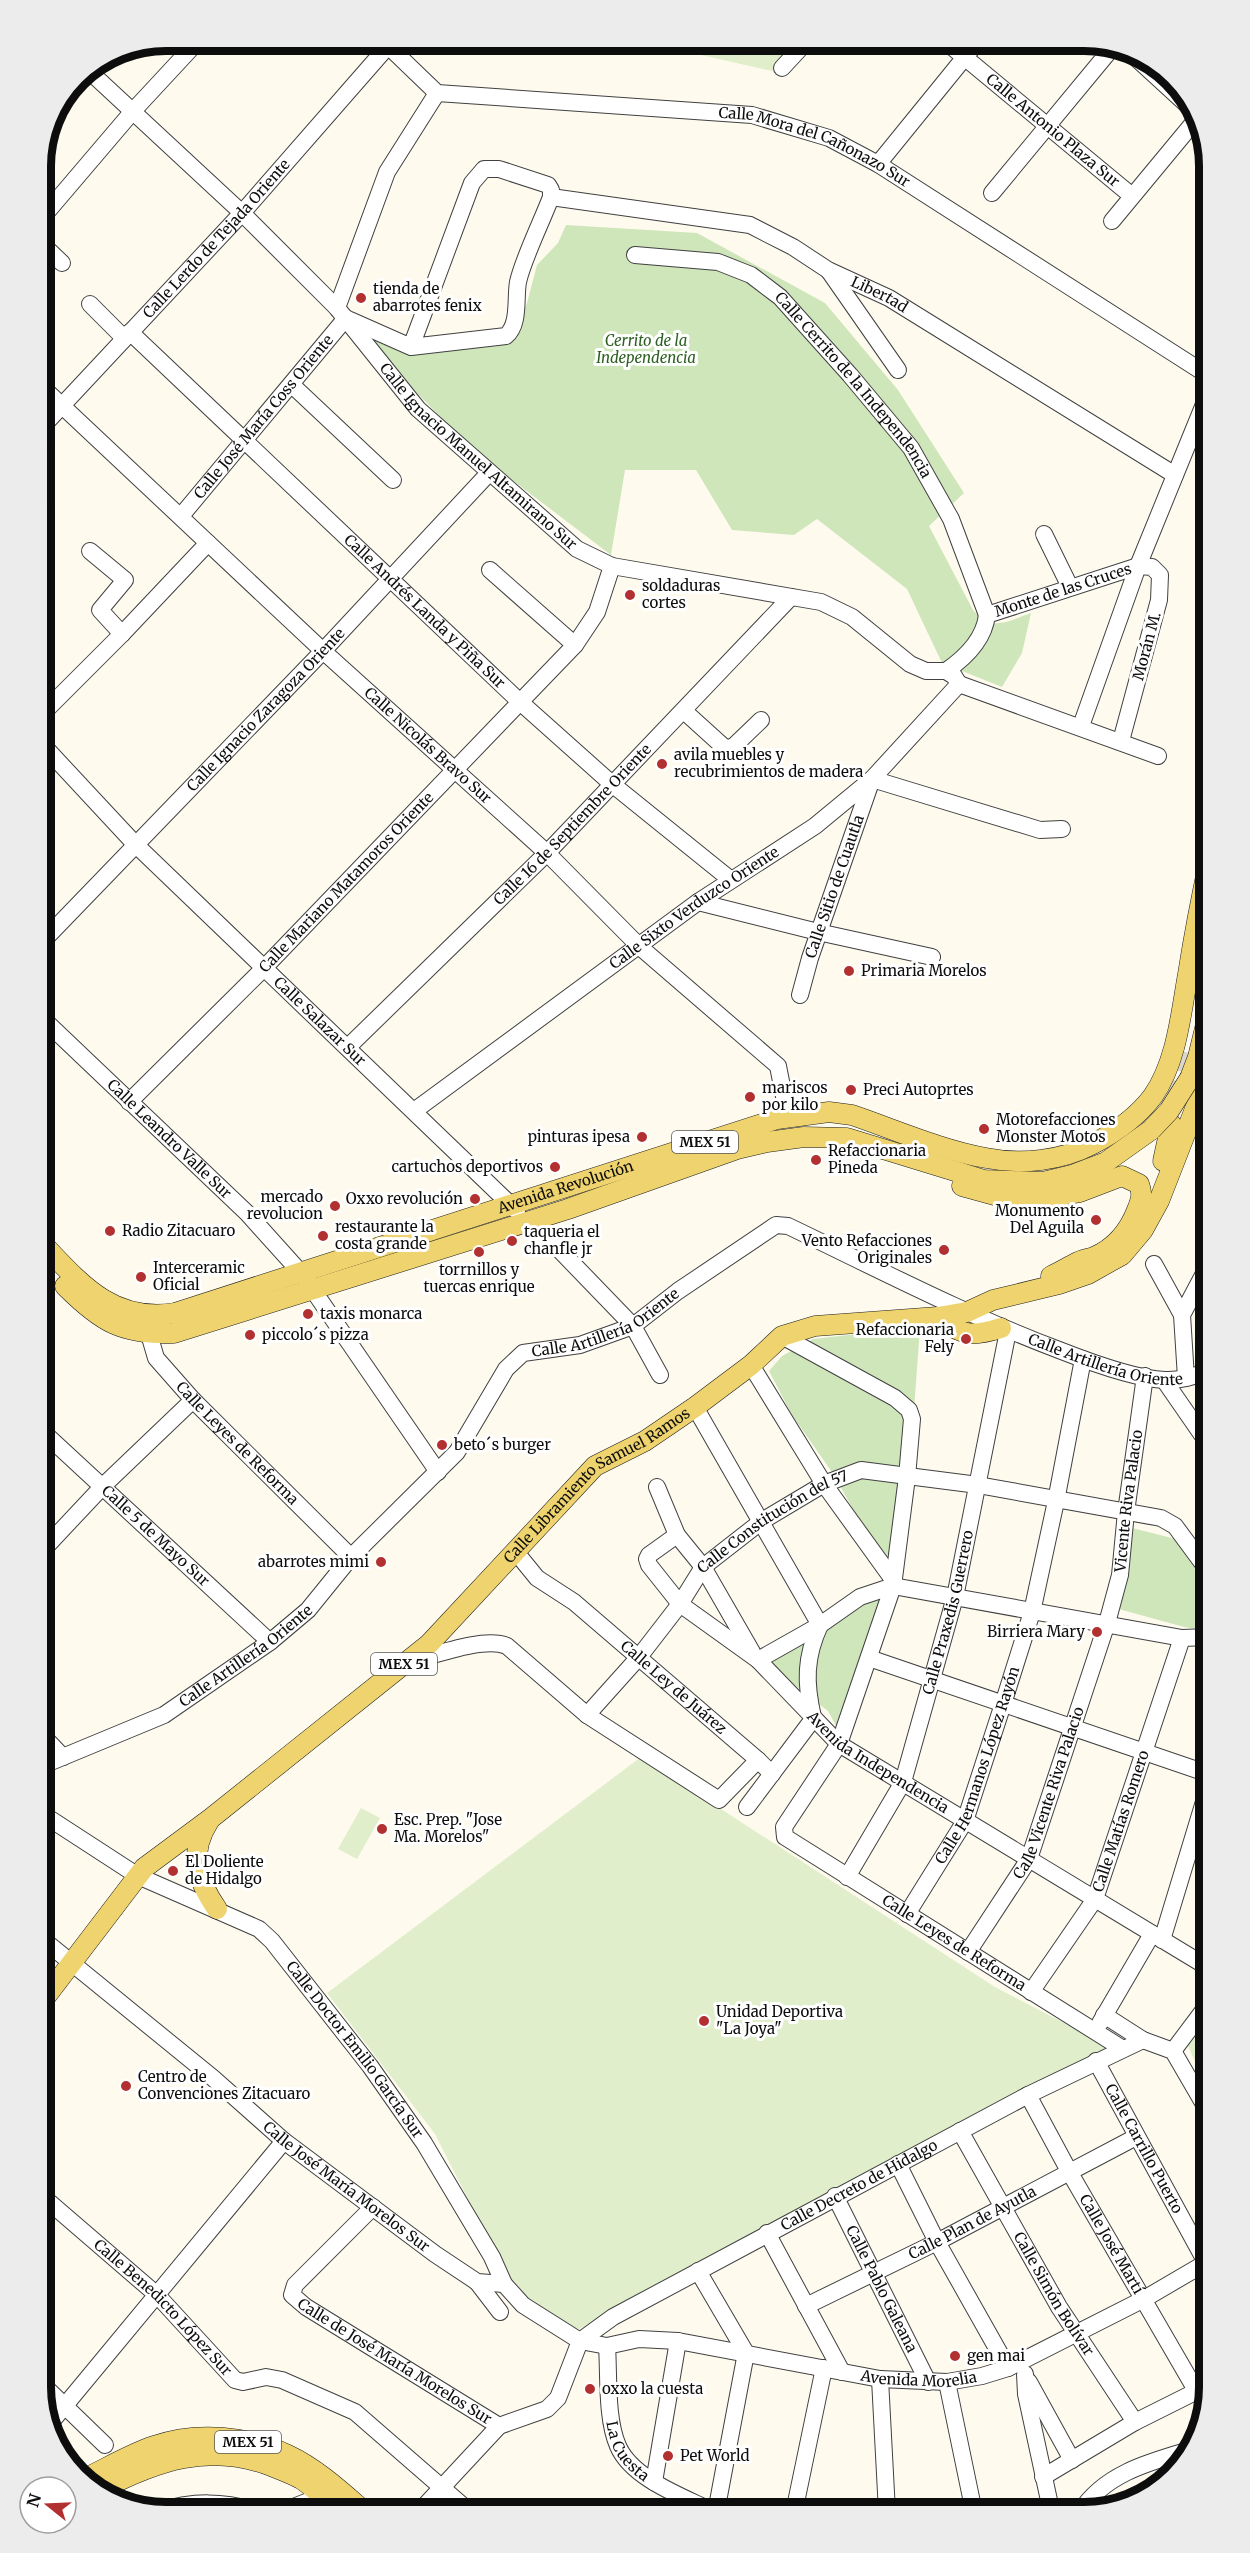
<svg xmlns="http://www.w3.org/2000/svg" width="1250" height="2553" viewBox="0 0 1250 2553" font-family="Merriweather,serif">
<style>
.green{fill:#cfe6bb}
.pitch{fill:#e1eecc}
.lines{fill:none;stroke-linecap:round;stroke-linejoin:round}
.major-tunnel{stroke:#dad7cc;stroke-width:20;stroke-dasharray:20 10;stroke-linecap:butt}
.minor-casing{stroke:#404040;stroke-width:18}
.major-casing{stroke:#1e1e1e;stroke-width:21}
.minor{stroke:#fff;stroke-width:16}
.major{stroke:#eed36e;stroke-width:20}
.major-bridge-casing{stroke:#1e1e1e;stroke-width:21;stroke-linecap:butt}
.major-bridge{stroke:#eed36e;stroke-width:20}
.poi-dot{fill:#b33031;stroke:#fff;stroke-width:2}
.labels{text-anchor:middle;stroke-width:6;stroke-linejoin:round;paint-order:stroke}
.shield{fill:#fff;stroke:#565656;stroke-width:1.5}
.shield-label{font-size:14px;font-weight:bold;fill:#0d0d0d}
.street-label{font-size:15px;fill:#0d0d0d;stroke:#fff}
.poi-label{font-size:15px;fill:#0d0d0d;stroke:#fff;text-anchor:start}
.park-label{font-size:15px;font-style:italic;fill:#2d6022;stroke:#fff}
.rim{fill:none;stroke:#0d0d0d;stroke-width:8}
</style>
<rect width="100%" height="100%" fill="#fefbee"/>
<g class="green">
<path d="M566,225L697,233L825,303L898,390L964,493L929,526L973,610C993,633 1007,621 1031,613L1022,653L1002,687L942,663L907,589L817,519L794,535L732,530L696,470H625L611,555L474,451L413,389L369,337L411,347L511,343L527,303L537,265L558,243Z"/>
<path d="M920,1327L913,1424L892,1567L859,1520L834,1475L792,1415L769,1371L782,1356L813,1339Z"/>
<path d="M1128,1527L1176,1539L1209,1579V1631L1184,1627L1115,1608Z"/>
<path d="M890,1590L841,1735L828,1711L768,1665L777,1653L866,1598Z"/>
</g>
<g class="pitch">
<path d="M588,41H778L792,53L776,72L701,55Z"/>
<path d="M641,1757L995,1987L1114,2049L579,2329L542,2315L504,2270L435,2134L327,1993Z"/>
<path d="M361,1808L380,1818L357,1859L338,1849Z"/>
<path d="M1209,2020V2092L1187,2044Z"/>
</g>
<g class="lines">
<path class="major-tunnel" d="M1176,1101L1186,1051"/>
<defs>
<g id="minor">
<path id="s1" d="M383,41L437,93L752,115L829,138L878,164L1209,376"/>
<path id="s2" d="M945,41L1132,196"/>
<path d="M1135,57L1195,112"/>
<path d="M782,68L807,41"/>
<path id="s3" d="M88,70L242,213L337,308L418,409L577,549L612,566L821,602L852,617L910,664L926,671H946L954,676L959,684"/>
<path d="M878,164L978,41"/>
<path d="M992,193L1112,48"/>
<path id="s4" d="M551,197L750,225L793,247L828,270L889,298L1175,475"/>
<path d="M41,219L133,111L198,41"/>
<path d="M1112,221L1199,116"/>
<path d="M41,243L62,263"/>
<path id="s5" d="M635,255L718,262L751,275L780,297L850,375L911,448L951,519L987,615"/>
<path d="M829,271L898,370"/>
<path d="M90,304L124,338"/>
<path d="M337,308L387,172L437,93"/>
<path d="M350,320L411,347L506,336C520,324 515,299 518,282C523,259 542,221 551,197V190L548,185L499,169H484L472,183L411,347"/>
<path id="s6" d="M130,332L519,701L612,784L731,880"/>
<path d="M292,385L393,480"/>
<path id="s7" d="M41,386L323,651L547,853L640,947L778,1066L788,1117"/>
<path id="s8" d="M41,428L242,213L388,46"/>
<path id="s9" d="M181,516L346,318"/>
<path d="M1044,534L1070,587"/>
<path d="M90,551L125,580L100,610L122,634"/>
<path d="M490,570L575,645"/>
<path id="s10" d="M987,615L1138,566L1152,567L1160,575L1159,600L1121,741"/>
<path d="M946,671C965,658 984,640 987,615"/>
<path d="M959,684L1158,756"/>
<path d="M684,711L726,749L734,746L761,720"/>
<path d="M41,715L122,634L208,543"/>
<path d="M1081,726L1138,566L1209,392"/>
<path id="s11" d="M41,743L135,844L517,1211"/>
<path d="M698,902L818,932L932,957"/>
<path id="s12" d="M41,943L323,651L489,473"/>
<path id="s13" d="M800,995L810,958L872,779L1040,830L1062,829"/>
<path id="s14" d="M41,1017L247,1213L302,1274L438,1472"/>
<path id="s15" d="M348,1047L547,853L791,597"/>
<path id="s16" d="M129,1102L264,968L575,645L597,612L612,566"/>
<path id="s17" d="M414,1111L698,902L815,826L872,779L959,684"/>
<path d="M549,1239L633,1326L660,1375"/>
<path d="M1154,1264L1182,1315"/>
<path id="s18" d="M151,1321L149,1334L156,1358L193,1400L351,1557"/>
<path id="s19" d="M782,1336L895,1398L909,1410L912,1419L907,1477L893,1586L839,1744L784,1827L785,1837L1123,2049"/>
<path d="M751,1365L824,1484L894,1581"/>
<path d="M1186,1378L1182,1315L1209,1264"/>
<path d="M1164,1380L1209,1445"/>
<path d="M695,1407L820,1625"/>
<path id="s20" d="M41,1430L270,1642"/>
<path d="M657,1487L677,1535L703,1567L752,1652"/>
<path id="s21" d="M677,1535L649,1555L647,1559L649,1565L680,1604L758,1660L839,1744L1209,1968"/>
<path id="s22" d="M515,1551L537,1578L574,1602L758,1760L772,1774"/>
<path d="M41,1552L103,1486L193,1400"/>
<path d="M869,1658L1209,1774"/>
<path d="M758,1660L820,1625L860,1597L893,1586L1182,1638L1209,1637"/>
<path d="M408,1662C433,1656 484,1636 507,1646L587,1715L719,1800L758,1760"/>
<path id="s23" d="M587,1715L639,1657L680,1604L703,1567L762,1521L824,1484L861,1470L978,1485L1161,1518L1175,1526L1209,1572"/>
<path d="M813,1717C805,1683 805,1657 820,1625"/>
<path d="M41,1734L63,1757"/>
<path id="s24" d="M41,1766L164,1715L270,1642L308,1610L351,1557L457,1452L506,1369L523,1353L580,1345L633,1326L678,1291L776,1225L788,1226C878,1269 966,1315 1059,1350C1087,1361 1135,1379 1165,1380C1180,1381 1195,1376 1209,1371"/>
<path d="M747,1807L813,1719"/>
<path id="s25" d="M41,1813L138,1876L259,1929L272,1941L370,2066L424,2143L492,2257L504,2284L523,2305L580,2341L607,2346L639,2339L678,2341L880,2379L947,2382L982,2376L1008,2368L1144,2299L1209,2261"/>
<path id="s26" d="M847,1877L903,1782L955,1597L1008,1331"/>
<path id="s27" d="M907,1914L965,1821L1003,1704L1032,1612L1056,1501L1083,1359"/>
<path id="s28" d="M41,1938L213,2078L284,2141L435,2254L477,2282L504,2284"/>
<path d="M1162,1940L1209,1785"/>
<path id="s29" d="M968,1952L1029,1859L1107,1623L1120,1575L1126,1512L1145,1376"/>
<path id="s30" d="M1031,1992L1095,1899L1182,1638"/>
<path d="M1104,2015L1143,2040L1173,2051L1209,2113"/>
<path d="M1100,2023L1152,1934"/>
<path d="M1173,2051L1209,2003"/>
<path id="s31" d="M1096,2061L1209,2268"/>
<path id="s32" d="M1028,2095L1070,2173L1197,2392"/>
<path id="s33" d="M960,2131L1059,2307L1135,2422"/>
<path d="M898,2164L937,2242L1008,2368"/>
<path id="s34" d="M41,2195L157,2295L235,2380L243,2382L266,2377L282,2380L355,2412L470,2512"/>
<path id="s35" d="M835,2196L928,2382"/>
<path id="s36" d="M373,2207L295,2285L292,2295L306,2307L499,2426"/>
<path d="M767,2233L842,2372"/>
<path d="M698,2271L746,2353L716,2512"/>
<path d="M477,2282L500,2312"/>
<path id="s37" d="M806,2306L937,2242L1136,2137"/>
<path id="s38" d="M580,2341L613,2317L1028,2095L1143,2040"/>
<path id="s39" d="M607,2346C609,2375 606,2419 618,2446C632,2479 684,2497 714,2512"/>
<path d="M1025,2374L1026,2394L1050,2505L1049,2512"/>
<path d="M880,2379L887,2512"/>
<path d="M947,2382L974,2512"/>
<path d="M1029,2382L1072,2460"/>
<path d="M41,2383L105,2445"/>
<path d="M48,2426L284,2141"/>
<path d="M1043,2477L1135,2422L1209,2385"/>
<path d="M654,2482L678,2341"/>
<path d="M157,2512C193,2500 224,2501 260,2512"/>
<path d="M281,2512L321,2496"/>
<path d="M419,2512L499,2426L547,2409L558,2398L580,2341"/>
<path d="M794,2512L824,2368"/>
<path d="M1080,2512C1104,2474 1149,2462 1190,2450"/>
</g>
<g id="major">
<path d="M1190,1078L1198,1057L1209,1012"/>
<path d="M1163,1161L1171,1124"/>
<path d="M962,1186L1013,1200L1034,1199L1080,1192L1122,1176L1139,1184C1143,1194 1141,1200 1137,1210C1129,1231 1115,1248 1094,1257C1088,1259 1081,1260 1076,1263C1068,1267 1060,1272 1051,1276"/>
<path id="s40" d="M41,1242C80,1283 112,1323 175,1313L777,1119L829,1112L852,1115C896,1130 941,1150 986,1158C1022,1165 1061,1161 1093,1144C1114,1133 1138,1116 1153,1096C1177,1061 1181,1013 1188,974C1194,936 1201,899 1209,862"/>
<path d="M65,1286C101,1322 122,1335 174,1333L568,1209L737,1149L767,1142L804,1137L847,1138L984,1180L1043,1182L1072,1175L1106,1162L1151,1130"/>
<path d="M938,1317C962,1336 972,1337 1001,1328"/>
<path d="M209,1821C188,1853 197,1880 217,1909"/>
<path id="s41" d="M41,2003L144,1868L210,1819L429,1644L595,1466L645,1441L695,1407L751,1365L782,1336L815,1326L938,1317L967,1312L993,1300L1059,1284L1088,1274L1122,1255L1143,1230L1159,1201L1209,1073"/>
<path d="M84,2479C107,2468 130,2454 154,2446C197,2431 248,2436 288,2455C316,2468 342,2492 365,2512"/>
<path d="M100,2490C156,2461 209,2442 271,2466C281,2470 292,2474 301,2479C315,2488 327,2501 340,2512"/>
</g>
</defs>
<use href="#minor" class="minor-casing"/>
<use href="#major" class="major-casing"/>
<use href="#minor" class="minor"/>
<use href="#major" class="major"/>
<defs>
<path id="major-bridge" d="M1151,1130L1169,1111L1190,1078"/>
</defs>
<use href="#major-bridge" class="major-bridge-casing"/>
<use href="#major-bridge" class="major-bridge"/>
</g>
<g class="poi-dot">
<circle cx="361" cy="298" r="6"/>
<circle cx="630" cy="595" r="6"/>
<circle cx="662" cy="764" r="6"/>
<circle cx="849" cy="971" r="6"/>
<circle cx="851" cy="1090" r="6"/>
<circle cx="750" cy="1097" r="6"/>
<circle cx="984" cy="1129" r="6"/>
<circle cx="642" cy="1137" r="6"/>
<circle cx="816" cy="1160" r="6"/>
<circle cx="555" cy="1167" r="6"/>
<circle cx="475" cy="1199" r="6"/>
<circle cx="335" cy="1206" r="6"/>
<circle cx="1096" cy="1220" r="6"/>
<circle cx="110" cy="1231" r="6"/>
<circle cx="323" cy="1236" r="6"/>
<circle cx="512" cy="1241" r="6"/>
<circle cx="944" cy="1250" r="6"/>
<circle cx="479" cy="1252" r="6"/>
<circle cx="141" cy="1277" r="6"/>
<circle cx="308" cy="1314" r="6"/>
<circle cx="250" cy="1335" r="6"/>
<circle cx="966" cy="1339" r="6"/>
<circle cx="442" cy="1445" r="6"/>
<circle cx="381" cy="1562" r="6"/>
<circle cx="1097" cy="1632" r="6"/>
<circle cx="382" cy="1829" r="6"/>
<circle cx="173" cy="1871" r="6"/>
<circle cx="704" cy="2021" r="6"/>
<circle cx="126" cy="2086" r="6"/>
<circle cx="955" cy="2356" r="6"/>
<circle cx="590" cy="2389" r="6"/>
<circle cx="668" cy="2456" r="6"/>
</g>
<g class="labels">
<g class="shield">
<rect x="672" y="1131" width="66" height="22" rx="4.5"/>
<rect x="371" y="1653" width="66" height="22" rx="4.5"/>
<rect x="215" y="2431" width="66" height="22" rx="4.5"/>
</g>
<g class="shield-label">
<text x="705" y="1147">MEX 51</text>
<text x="404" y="1669">MEX 51</text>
<text x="248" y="2447">MEX 51</text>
</g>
<g class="street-label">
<text dy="5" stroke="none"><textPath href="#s2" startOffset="140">Calle Antonio Plaza Sur</textPath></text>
<text dy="5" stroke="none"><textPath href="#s1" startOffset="460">Calle Mora del Cañonazo Sur</textPath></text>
<text dy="5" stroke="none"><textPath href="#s8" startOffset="258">Calle Lerdo de Tejada Oriente</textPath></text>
<text dy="5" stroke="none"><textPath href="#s4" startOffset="348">Libertad</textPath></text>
<text dy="5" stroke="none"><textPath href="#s5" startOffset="270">Calle Cerrito de la Independencia</textPath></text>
<text dy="5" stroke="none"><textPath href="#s9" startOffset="129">Calle José María Coss Oriente</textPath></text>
<text dy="5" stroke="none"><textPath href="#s3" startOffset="550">Calle Ignacio Manuel Altamirano Sur</textPath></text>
<text dy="5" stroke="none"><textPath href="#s10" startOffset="80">Monte de las Cruces</textPath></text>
<text dy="5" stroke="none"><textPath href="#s6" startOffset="406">Calle Andrés Landa y Piña Sur</textPath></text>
<text transform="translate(1147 646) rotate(-75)" y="5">Morán M.</text>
<text dy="5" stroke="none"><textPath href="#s12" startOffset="324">Calle Ignacio Zaragoza Oriente</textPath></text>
<text dy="5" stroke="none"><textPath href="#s7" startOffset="528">Calle Nicolás Bravo Sur</textPath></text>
<text dy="5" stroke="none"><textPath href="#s15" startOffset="316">Calle 16 de Septiembre Oriente</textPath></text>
<text dy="5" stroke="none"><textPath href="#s16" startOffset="309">Calle Mariano Matamoros Oriente</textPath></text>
<text dy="5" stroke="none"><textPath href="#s13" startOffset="114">Calle Sitio de Cuautla</textPath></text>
<text dy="5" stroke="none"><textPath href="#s17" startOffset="346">Calle Sixto Verduzco Oriente</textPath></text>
<text dy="5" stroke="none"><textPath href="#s11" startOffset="394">Calle Salazar Sur</textPath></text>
<text dy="5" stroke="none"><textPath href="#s14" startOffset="177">Calle Leandro Valle Sur</textPath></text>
<text dy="5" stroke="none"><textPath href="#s40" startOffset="570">Avenida Revolución</textPath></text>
<text dy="5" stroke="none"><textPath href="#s24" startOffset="738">Calle Artillería Oriente</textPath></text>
<text dy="5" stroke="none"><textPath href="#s24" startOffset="1296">Calle Artillería Oriente</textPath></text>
<text dy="5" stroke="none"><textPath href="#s18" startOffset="156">Calle Leyes de Reforma</textPath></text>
<text dy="5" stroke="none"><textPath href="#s41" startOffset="765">Calle Libramiento Samuel Ramos</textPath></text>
<text dy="5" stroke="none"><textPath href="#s29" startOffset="484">Vicente Riva Palacio</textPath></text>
<text dy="5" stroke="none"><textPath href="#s23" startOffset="272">Calle Constitución del 57</textPath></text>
<text dy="5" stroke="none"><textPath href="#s20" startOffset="156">Calle 5 de Mayo Sur</textPath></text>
<text dy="5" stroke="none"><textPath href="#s26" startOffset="286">Calle Praxedis Guerrero</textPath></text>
<text dy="5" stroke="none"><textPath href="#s24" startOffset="234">Calle Artillería Oriente</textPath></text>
<text dy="5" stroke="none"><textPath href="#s22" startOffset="210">Calle Ley de Juárez</textPath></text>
<text dy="5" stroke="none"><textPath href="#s21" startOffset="350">Avenida Independencia</textPath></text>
<text dy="5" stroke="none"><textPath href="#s27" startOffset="166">Calle Hermanos López Rayón</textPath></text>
<text dy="5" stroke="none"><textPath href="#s29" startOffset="180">Calle Vicente Riva Palacio</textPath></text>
<text dy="5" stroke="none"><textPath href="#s30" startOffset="195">Calle Matías Romero</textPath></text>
<text dy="5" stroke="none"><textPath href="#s19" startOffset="801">Calle Leyes de Reforma</textPath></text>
<text dy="5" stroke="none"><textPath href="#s25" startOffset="402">Calle Doctor Emilio García Sur</textPath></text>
<text dy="5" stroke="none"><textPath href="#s31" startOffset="100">Calle Carrillo Puerto</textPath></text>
<text dy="5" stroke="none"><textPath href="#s38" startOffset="320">Calle Decreto de Hidalgo</textPath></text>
<text dy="5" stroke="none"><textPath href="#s28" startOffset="394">Calle José María Morelos Sur</textPath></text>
<text dy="5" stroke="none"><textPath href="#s37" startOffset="186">Calle Plan de Ayutla</textPath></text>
<text dy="5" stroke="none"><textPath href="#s32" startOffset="171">Calle José Martí</textPath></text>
<text dy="5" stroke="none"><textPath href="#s35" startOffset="104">Calle Pablo Galeana</textPath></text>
<text dy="5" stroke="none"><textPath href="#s33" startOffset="188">Calle Simón Bolívar</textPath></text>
<text dy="5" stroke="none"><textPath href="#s34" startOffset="166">Calle Benedicto López Sur</textPath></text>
<text dy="5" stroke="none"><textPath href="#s36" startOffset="243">Calle de José María Morelos Sur</textPath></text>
<text dy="5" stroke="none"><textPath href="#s25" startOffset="1120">Avenida Morelia</textPath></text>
<text dy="5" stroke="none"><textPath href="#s39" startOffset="110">La Cuesta</textPath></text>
</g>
<g class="poi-label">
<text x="373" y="294">tienda de<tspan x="373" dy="17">abarrotes fenix</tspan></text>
<text x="642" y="591">soldaduras<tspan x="642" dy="17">cortes</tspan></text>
<text x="674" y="760">avila muebles y<tspan x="674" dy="17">recubrimientos de madera</tspan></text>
<text x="861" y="976">Primaria Morelos</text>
<text x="762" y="1093">mariscos<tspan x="762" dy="17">por kilo</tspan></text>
<text x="863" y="1095">Preci Autoprtes</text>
<text x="996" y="1125">Motorefacciones<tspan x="996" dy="17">Monster Motos</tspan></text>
<text x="630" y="1142" text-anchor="end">pinturas ipesa</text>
<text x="828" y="1156">Refaccionaria<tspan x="828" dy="17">Pineda</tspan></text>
<text x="543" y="1172" text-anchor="end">cartuchos deportivos</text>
<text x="323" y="1202" text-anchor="end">mercado<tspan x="323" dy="17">revolucion</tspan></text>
<text x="463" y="1204" text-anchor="end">Oxxo revolución</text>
<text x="1084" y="1216" text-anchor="end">Monumento<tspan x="1084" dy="17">Del Aguila</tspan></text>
<text x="335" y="1232">restaurante la<tspan x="335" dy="17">costa grande</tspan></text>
<text x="122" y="1236">Radio Zitacuaro</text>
<text x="524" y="1237">taqueria el<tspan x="524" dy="17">chanfle jr</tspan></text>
<text x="932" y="1246" text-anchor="end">Vento Refacciones<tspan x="932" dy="17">Originales</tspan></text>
<text x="153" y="1273">Interceramic<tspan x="153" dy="17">Oficial</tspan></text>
<text x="479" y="1275" text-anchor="middle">torrnillos y<tspan x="479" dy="17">tuercas enrique</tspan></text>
<text x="320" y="1319">taxis monarca</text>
<text x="954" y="1335" text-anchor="end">Refaccionaria<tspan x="954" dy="17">Fely</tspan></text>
<text x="262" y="1340">piccolo´s pizza</text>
<text x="454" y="1450">beto´s burger</text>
<text x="369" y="1567" text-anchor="end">abarrotes mimi</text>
<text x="1085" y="1637" text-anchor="end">Birriera Mary</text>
<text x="394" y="1825">Esc. Prep. "Jose<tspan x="394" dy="17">Ma. Morelos"</tspan></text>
<text x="185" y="1867">El Doliente<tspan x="185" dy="17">de Hidalgo</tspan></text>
<text x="716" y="2017">Unidad Deportiva<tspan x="716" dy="17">"La Joya"</tspan></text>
<text x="138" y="2082">Centro de<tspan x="138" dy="17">Convenciones Zitacuaro</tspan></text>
<text x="967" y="2361">gen mai</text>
<text x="602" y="2394">oxxo la cuesta</text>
<text x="680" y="2461">Pet World</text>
</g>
<g class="park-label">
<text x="646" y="346">Cerrito de la<tspan x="646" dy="17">Independencia</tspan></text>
</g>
</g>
<path d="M0 0H1250V2553H0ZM166 51H1084A115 115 0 0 1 1199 166V2387A115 115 0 0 1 1084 2502H166A115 115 0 0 1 51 2387V166A115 115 0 0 1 166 51Z" fill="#ececec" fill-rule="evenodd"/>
<path class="rim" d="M166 51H1084A115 115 0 0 1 1199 166V2387A115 115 0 0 1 1084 2502H166A115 115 0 0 1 51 2387V166A115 115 0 0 1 166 51Z"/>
<g transform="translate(48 2505) rotate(288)"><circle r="28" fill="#ffffff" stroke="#9e9e9e" stroke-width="1.5"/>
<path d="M0-4.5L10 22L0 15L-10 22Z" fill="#b33031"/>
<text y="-9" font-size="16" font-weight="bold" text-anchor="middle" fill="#0d0d0d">N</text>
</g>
</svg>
